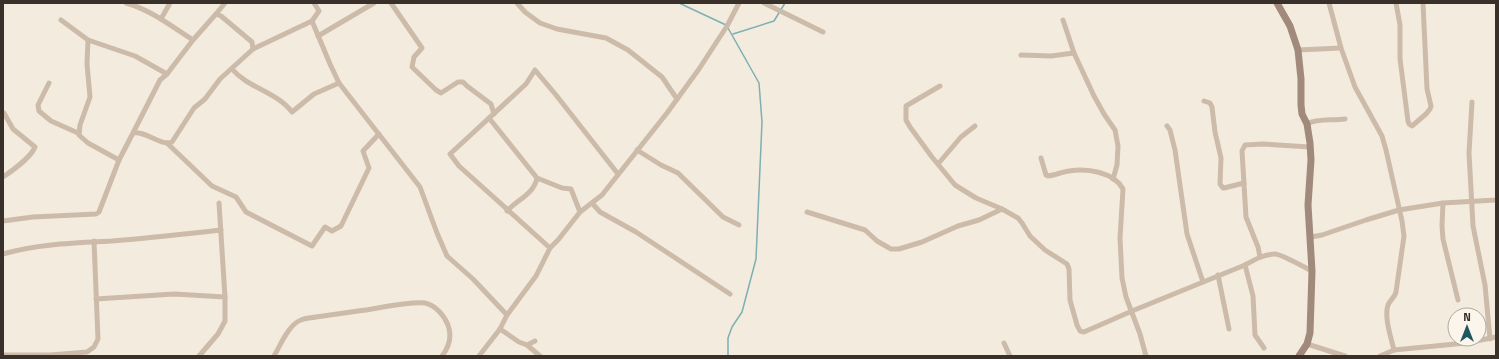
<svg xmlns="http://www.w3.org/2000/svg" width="1499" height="359" viewBox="0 0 1499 359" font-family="'Titillium Web',sans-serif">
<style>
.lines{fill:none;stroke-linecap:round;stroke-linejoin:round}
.stream{stroke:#7dafb3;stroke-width:1.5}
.street{stroke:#cdbbaa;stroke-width:5}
.secondary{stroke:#a18a7b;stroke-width:7}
</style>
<rect width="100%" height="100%" fill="#f4ebdf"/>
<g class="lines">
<g class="stream">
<path d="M679,3L726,25"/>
<path d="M728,28L759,83L762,122L756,259L742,312L732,327L728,338V356"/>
<path d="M733,34L774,21L785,3"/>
</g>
<g class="street">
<path d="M126,3C151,10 171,26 193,40"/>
<path d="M391,3L422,48L414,57L412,67L436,90L441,93L458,82H463L467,86L491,104L494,114"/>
<path d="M517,3L525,12L540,23L557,29L606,38L628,50L662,77L677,99"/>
<path d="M764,3L823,32"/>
<path d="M1329,3L1341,48L1355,87L1382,136L1386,150L1402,221L1404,236L1396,292C1395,297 1390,300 1388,305C1384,317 1391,338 1394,350"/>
<path d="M1396,3L1400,25V59L1408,121L1409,124L1412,126L1426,114L1430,109L1431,106L1427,89L1423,3"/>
<path d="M216,14L225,3"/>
<path d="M161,19L170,3"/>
<path d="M61,20L88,40L135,56L167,74"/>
<path d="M1063,20L1074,53L1094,96L1104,114L1115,130L1118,146L1117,165L1113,179"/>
<path d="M312,21L330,64L339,83L420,187L437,233L447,256L473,279L507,315"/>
<path d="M318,36L374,3"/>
<path d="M88,40L87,64L90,97L80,125L79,135L88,143L119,160"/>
<path d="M253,49L312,21L319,11L314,3"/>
<path d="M1298,50L1341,48"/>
<path d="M1021,55L1051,56L1074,53"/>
<path d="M232,69C248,88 277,92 292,112L314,94L339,83"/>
<path d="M49,83L38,105L39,111L51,121L78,133"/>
<path d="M1204,101L1210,103L1212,107L1215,132L1221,158L1220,184L1223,188H1224L1244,183"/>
<path d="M1472,102L1469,153L1473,226L1485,285L1490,339"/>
<path d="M489,118L537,178L562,188L571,189L580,212"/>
<path d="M1307,124C1318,118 1332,121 1345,119"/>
<path d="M1167,126L1170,130L1175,150L1187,234L1203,282"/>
<path d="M167,143L212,186L236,197L246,212L312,246L325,227L332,231L341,226L369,168L363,151L379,134"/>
<path d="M637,150L661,165L678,173L723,217L739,225"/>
<path d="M1041,158L1046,175L1048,176C1055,175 1062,172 1069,171C1087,168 1114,172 1123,189L1120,238L1122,278L1126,297L1140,334L1146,356"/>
<path d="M938,164L961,137L975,126"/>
<path d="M3,177C12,171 31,157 35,147L13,129L4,113"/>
<path d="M592,203L600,212L636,232L730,294"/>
<path d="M1443,203L1442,226L1443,239L1458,300"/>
<path d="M1002,209L1018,218L1022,223L1030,236L1045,250L1067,264L1069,269L1070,300L1077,325L1080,331L1084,332L1132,311L1245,265C1254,260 1264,254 1275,254C1281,254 1304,267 1312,271"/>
<path d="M507,211C517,200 534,194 537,178"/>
<path d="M807,212L865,230L877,241L891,249H899L922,242L958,226L979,220L1002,209L976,198L955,185L932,157L910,127L906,120V106L940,86"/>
<path d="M3,221L33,217L96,214L99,212L119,160L133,133C145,130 161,147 172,142L194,108L205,99L220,79L253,49L252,42L221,16L216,14L193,40L167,74L160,80L133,133"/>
<path d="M1311,237L1322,235L1366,220L1399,210L1443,203L1496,200"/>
<path d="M550,248L459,166L450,154L526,84L535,70L556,95L618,174"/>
<path d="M3,254C38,244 75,243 112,241C148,238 184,234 221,230"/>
<path d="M1260,257L1258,247L1246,217L1242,151L1245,145L1263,144L1310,147"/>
<path d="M1245,265L1253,296L1255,335L1264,348"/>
<path d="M1218,275L1229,329"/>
<path d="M96,299L174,294L225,297"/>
<path d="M500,329L519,342L527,345L535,341"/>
<path d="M1004,343L1010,356"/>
<path d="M1307,344L1345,356"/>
<path d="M527,345L540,356"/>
<path d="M3,355H50L87,352L94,347L98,339L94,241"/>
<path d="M199,356L218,334L225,321V297L219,203"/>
<path d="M274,356C280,346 289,324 301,320C305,318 311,318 316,317C330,315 344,313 358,311C376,309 408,301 425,303C435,305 444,315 448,325C452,336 449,347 442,356"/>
<path d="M479,356L500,329L507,315L536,276L550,248L558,240L580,212L602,195L667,113L699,69L727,26L739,3"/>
<path d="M1380,356L1394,350L1466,343L1496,337"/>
</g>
<path class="secondary" d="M1277,3L1290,26L1298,50L1301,79V105L1302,114L1307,124L1310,143L1311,160L1308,205L1312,271L1310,333L1307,344L1299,356"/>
</g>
<rect width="1499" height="359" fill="none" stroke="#3a302a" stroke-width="8"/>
<g transform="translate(1467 327)"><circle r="19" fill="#fbf5ec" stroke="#aea69e"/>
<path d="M0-3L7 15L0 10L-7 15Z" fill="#1d585e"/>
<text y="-6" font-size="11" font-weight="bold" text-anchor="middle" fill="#3a302a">N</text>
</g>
</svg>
